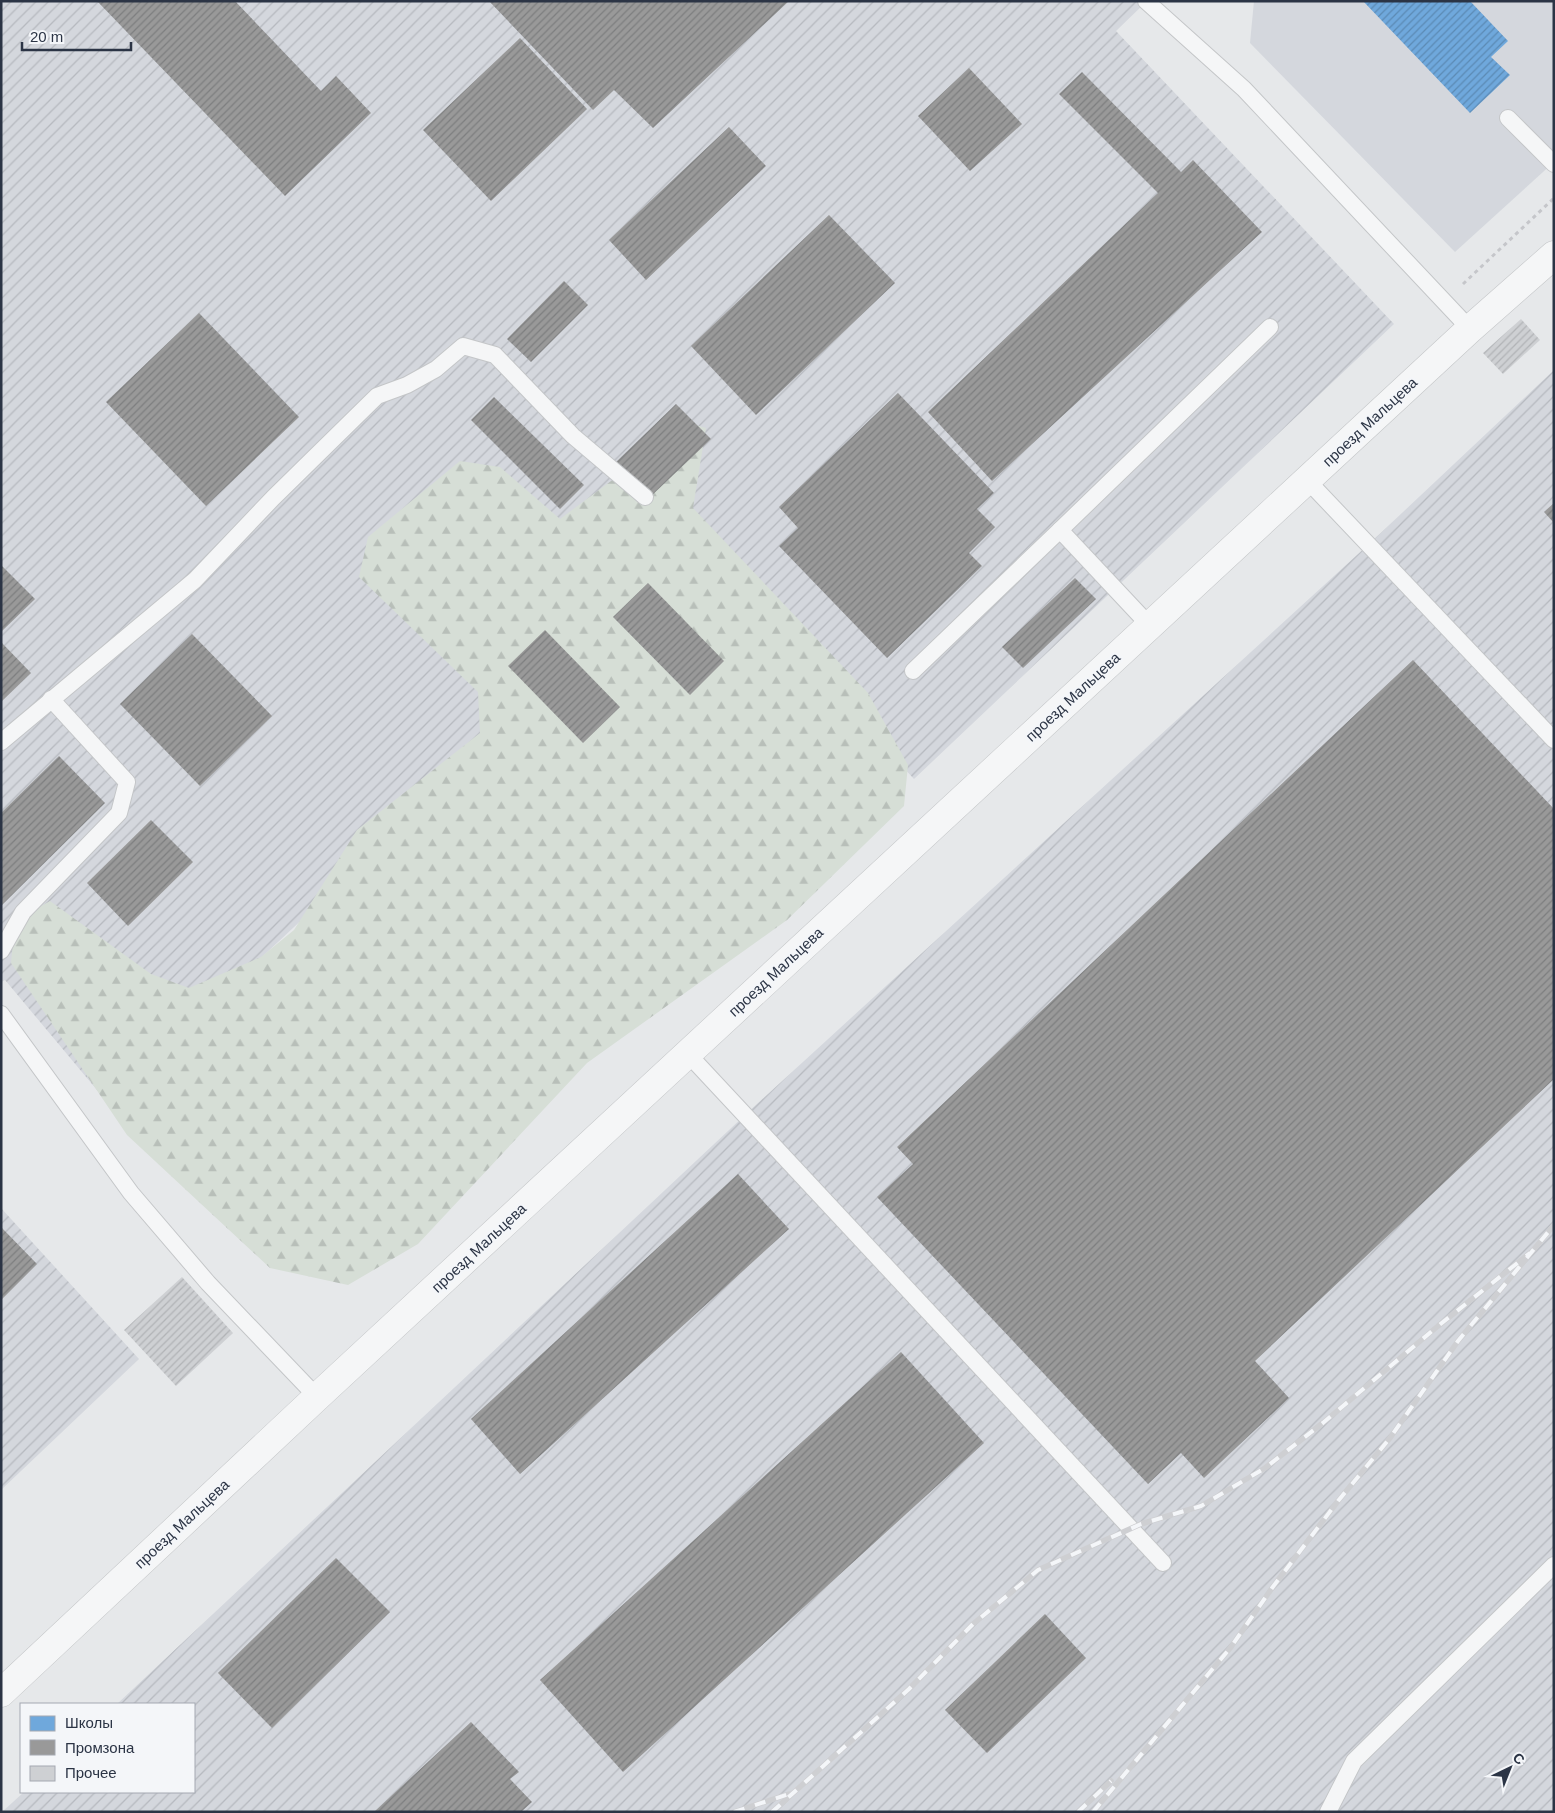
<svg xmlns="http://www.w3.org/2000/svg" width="1555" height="1813" viewBox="0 0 1555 1813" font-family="Arial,sans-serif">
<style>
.built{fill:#d4d7dd}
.industrial{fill:url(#industrial-furrows)}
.forest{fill:url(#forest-firs)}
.schools{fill:url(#schools-hatch)}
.industry{fill:url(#industry-hatch)}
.building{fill:url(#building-hatch)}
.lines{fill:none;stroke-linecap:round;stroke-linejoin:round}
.service-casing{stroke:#c4c6c8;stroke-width:18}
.minor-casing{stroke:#c4c6c8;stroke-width:29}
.path{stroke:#c5c6ca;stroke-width:3;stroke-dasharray:4 4;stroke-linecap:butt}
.service{stroke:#f5f6f7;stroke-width:16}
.minor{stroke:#f5f6f7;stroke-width:28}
.rail-casing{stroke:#cecfd2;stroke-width:5.5}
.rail{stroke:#f4f6f9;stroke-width:4;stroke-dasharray:11;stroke-linecap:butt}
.labels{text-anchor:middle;stroke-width:5;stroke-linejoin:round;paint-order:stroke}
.street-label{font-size:15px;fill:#2b3445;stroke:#f4f6f9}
</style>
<defs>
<pattern id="industrial-furrows" width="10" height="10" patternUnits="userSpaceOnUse" patternTransform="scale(1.25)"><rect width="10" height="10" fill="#d4d7dd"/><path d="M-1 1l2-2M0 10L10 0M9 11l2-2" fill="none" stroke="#b6b9bf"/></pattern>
<pattern id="forest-firs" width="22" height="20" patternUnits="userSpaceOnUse" patternTransform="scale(1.25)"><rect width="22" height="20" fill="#d6ded6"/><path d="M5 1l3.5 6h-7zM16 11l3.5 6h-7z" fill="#b8bfb9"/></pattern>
<pattern id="schools-hatch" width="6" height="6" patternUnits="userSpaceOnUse" patternTransform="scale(1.25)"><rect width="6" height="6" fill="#6fa8dc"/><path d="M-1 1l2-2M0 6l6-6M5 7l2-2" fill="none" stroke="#5b8ab4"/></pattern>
<pattern id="industry-hatch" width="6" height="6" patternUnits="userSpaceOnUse" patternTransform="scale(1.25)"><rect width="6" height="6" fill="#999"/><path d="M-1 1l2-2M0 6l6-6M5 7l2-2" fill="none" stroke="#7d7e7f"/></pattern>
<pattern id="building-hatch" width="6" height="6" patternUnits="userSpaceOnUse" patternTransform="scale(1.25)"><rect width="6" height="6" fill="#ced0d3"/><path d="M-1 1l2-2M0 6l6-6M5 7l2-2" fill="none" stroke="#b1b3b6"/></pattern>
</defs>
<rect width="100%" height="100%" fill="#e6e8ea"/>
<path class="built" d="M1254,1H1554V162L1455,252L1250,43Z"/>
<g class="industrial">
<path d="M1,1H1147L1116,31L1394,324L914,779L699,548L107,1102L5,980L1,982Z"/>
<path d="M1554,370V1812H2L24,1792H194V1704H117L745,1115L1369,544Z"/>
<path d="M1,1208L139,1359L1,1490Z"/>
</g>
<path class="forest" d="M689,423L706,428L693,508L868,693L908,765L904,806L787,920L587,1063L418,1244L348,1285L270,1268L127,1135L11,963L15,921L50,901L151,974L189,988L261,957L294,930L357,830L480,733L478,692L359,577L368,537L460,461L500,467L560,519Z"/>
<path class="schools" d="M1363,1H1470L1508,41L1491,57L1510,75L1470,113Z"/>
<g class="industry">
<path d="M97,1H235L321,91L336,76L371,113L285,196Z"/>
<path d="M489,1H789L653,128L614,90L593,110Z"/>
<path d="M520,38L587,109L491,201L423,130Z"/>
<path d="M969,68L1022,124L970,171L918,116Z"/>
<path d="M1082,72L1181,172L1193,160L1262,232L992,481L928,412L1158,193L1059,94Z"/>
<path d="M729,127L766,166L646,280L609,240Z"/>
<path d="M829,215L895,283L756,415L691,346Z"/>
<path d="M564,281L588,305L531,362L507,339Z"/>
<path d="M199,313L299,417L206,506L106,402Z"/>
<path d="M898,393L994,493L977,509L995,527L969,553L982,566L887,658L779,546L798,528L779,507Z"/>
<path d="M494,397L584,485L560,509L471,420Z"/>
<path d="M676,404L711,439L648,499L615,463Z"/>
<path d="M1554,503V523L1544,512Z"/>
<path d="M1,565L35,599L1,632Z"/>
<path d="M1075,578L1096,599L1023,668L1002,647Z"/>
<path d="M648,583L724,661L690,695L613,617Z"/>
<path d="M545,630L620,707L583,743L508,666Z"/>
<path d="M192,634L272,716L200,786L120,704Z"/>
<path d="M1,642L31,673L1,702Z"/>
<path d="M1413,660L1554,809V1079L1255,1361L1289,1398L1204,1478L1181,1453L1148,1484L877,1197L913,1164L897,1147Z"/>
<path d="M59,756L105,803L1,906V813Z"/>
<path d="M151,820L193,862L128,926L87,883Z"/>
<path d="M738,1174L789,1229L520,1474L471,1419Z"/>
<path d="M1,1227L37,1264L1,1300Z"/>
<path d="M901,1352L984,1443L623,1772L540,1680Z"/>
<path d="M336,1558L390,1612L272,1728L218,1673Z"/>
<path d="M1045,1614L1086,1658L987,1753L945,1710Z"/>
<path d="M471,1722L519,1772L510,1779L532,1802L521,1812H374Z"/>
</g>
<g class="building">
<path d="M1521,319L1540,340L1503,374L1483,353Z"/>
<path d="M182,1277L233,1333L176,1386L124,1330Z"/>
</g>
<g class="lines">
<defs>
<g id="service">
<path d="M1146,1L1244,89L1470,329"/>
<path d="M1508,118L1554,164"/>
<path d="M1307,480L1554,740"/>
<path d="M1060,530L1270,327"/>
<path d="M913,671L1060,530L1150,626"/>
<path d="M1,742L195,580L273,498L377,396L407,385L436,369L463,346L495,355L573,436L645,497"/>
<path d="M1,951L23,912L119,813L127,782L51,699"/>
<path d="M1,1014L131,1193L208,1283L317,1397"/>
<path d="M688,1054L1163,1563"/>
<path d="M1328,1812L1354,1761L1554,1565"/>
</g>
<path id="minor" d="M1,1693L317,1397L1307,480L1470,329L1554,255"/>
</defs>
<use href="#service" class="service-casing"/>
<use href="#minor" class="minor-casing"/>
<path class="path" d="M1463,284L1554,198"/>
<use href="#service" class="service"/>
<use href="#minor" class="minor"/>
<defs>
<g id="rail">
<path d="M734,1812L789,1794"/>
<path d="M772,1812L909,1689L973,1624L1038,1570L1141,1524L1201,1506L1265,1468L1324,1422L1438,1326L1530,1253"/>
<path d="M1078,1812L1111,1781"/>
<path d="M1093,1812L1231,1647L1272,1588L1338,1501L1390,1438L1458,1341L1554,1225"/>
</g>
</defs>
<use href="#rail" class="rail-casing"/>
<use href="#rail" class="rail"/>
</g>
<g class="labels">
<g class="street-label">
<text transform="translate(1370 422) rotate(-43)" y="5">проезд Мальцева</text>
<text transform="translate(1073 697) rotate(-43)" y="5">проезд Мальцева</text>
<text transform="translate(776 972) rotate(-43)" y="5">проезд Мальцева</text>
<text transform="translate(479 1248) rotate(-43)" y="5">проезд Мальцева</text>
<text transform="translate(182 1524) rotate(-43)" y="5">проезд Мальцева</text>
</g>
</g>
<rect width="1555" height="1813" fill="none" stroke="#2b3445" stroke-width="5"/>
<rect x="20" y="1703" width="175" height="90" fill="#f4f6f9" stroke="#a4a8b1"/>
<rect x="30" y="1716" width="25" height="15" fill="#6fa8dc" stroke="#a4a8b1"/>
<text x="65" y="1728" font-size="15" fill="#2b3445">Школы</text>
<rect x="30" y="1740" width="25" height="15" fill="#999999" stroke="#a4a8b1"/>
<text x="65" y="1753" font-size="15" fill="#2b3445">Промзона</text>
<rect x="30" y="1766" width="25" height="15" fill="#ced0d3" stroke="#a4a8b1"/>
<text x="65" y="1778" font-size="15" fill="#2b3445">Прочее</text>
<g transform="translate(1510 1768) rotate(43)" stroke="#f4f6f9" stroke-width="4" paint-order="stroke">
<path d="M0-4L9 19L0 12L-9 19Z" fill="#2b3445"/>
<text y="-8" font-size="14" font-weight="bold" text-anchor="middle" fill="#2b3445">С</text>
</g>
<path d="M22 42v8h109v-8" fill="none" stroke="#2b3445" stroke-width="2.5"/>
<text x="30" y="42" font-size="15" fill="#2b3445" stroke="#f4f6f9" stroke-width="4" paint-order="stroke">20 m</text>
</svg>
